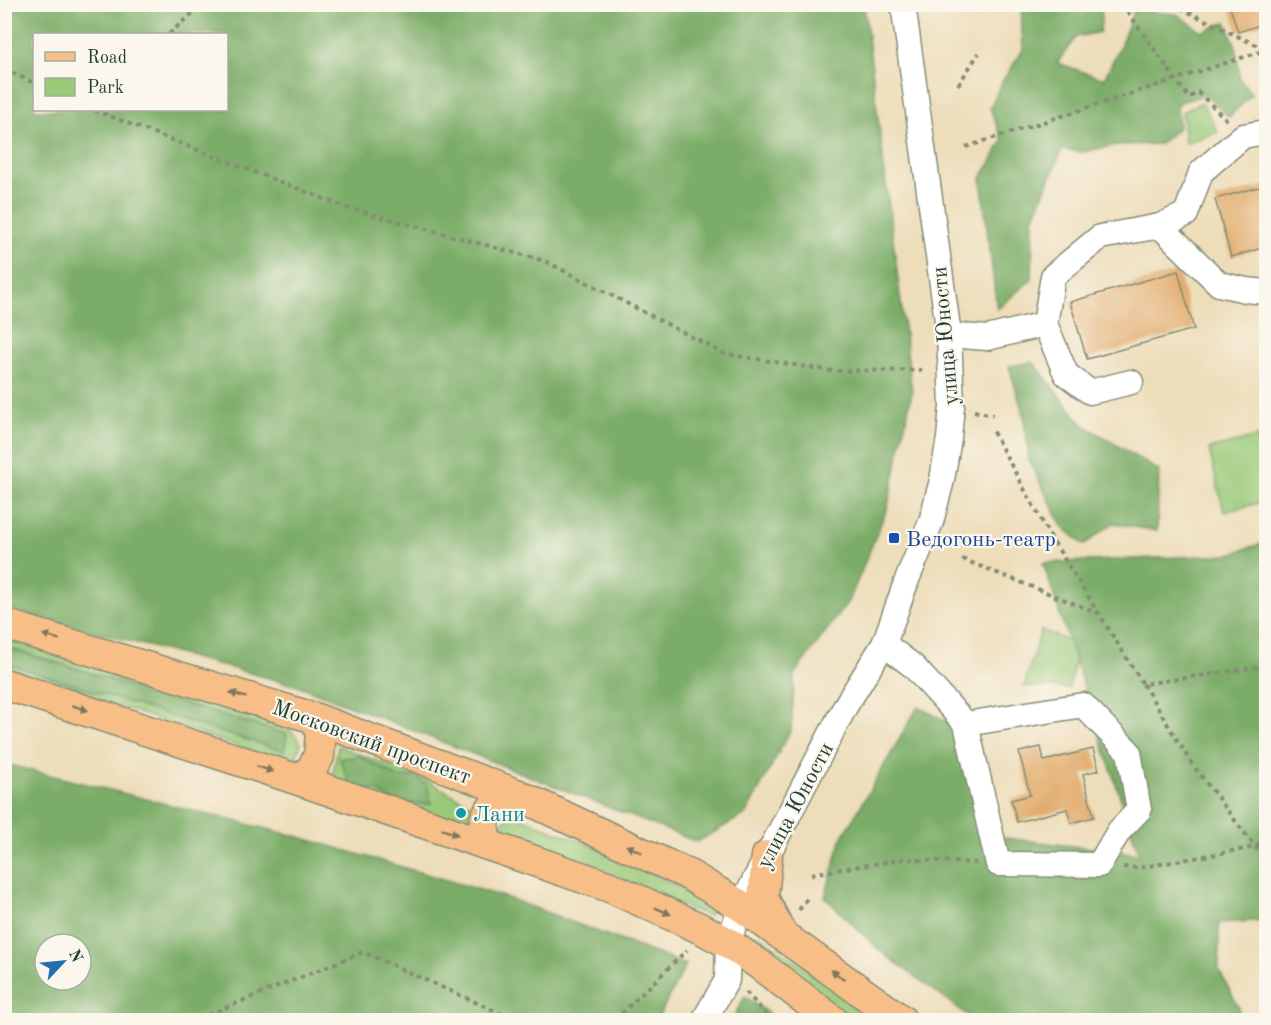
<svg xmlns="http://www.w3.org/2000/svg" width="1271" height="1025" viewBox="0 0 1271 1025" font-family="'Old Standard TT',serif">
<style>
.green{fill:#9ac978;stroke:#5c8356;stroke-width:1.5;fill-rule:evenodd}
.forest{fill:#7bad68;stroke:#4d754e;stroke-width:1.5;fill-rule:evenodd}
.building{fill:#e2ad6f}
.lines{fill:none;stroke-linecap:round;stroke-linejoin:round}
.minor-casing{stroke:#868d76;stroke-width:27}
.major-casing{stroke:#868d76;stroke-width:33}
.path{stroke:#868d76;stroke-width:4;stroke-dasharray:4.5 4.5;stroke-linecap:butt}
.minor{stroke:#fff;stroke-width:24}
.major{stroke:#f7be88;stroke-width:30}
.oneway{fill:#80775a}
.transit-dot{fill:#1a4fb4;stroke:#fbf7ec;stroke-width:2}
.culture-dot{fill:#0f9aa8;stroke:#fbf7ec;stroke-width:2}
.labels{text-anchor:middle;stroke-width:4.5;stroke-linejoin:round;paint-order:stroke}
.street-label{font-size:22px;fill:#1f3d34;stroke:#fbf7ec}
.transit-label{font-size:22px;fill:#164399;stroke:#fbf7ec;text-anchor:start}
.culture-label{font-size:22px;fill:#0d838f;stroke:#fbf7ec;text-anchor:start}
</style>
<rect width="100%" height="100%" fill="#fbf7ec"/>
<filter id="ink" filterUnits="userSpaceOnUse"><feTurbulence type="fractalNoise" baseFrequency=".0167" numOctaves="2"/><feDisplacementMap in="SourceGraphic" scale="12" xChannelSelector="R" yChannelSelector="G"/><feConvolveMatrix kernelMatrix="1 2 1 2 8 2 1 2 1" color-interpolation-filters="sRGB"/></filter>
<filter id="wash" filterUnits="userSpaceOnUse"><feTurbulence type="fractalNoise" baseFrequency=".008" numOctaves="4" result="noise"/><feDisplacementMap in="SourceGraphic" scale="24" xChannelSelector="R" yChannelSelector="G"/><feGaussianBlur stdDeviation="1.35" result="paint"/><feColorMatrix in="noise" values="0 0 0 0 0 0 0 0 0 0 0 0 0 0 0 0 0 1.4 0 .05"/><feComposite in="paint" operator="in"/></filter>
<g filter="url(#wash)">
<rect width="100%" height="100%" fill="#edddb9"/>
<g class="green">
<path d="M1202,102L1218,132L1185,143L1182,112Z"/>
<path d="M1266,435V501L1224,512L1209,449Z"/>
<path d="M1041,630L1078,645L1069,688L1024,686Z"/>
<path d="M5,639L287,726L301,743L296,757L278,760L5,668L4,663L224,733L284,750L287,734L185,705L79,669L5,647Z"/>
<path d="M338,746L424,779L475,807L467,828L331,782ZM359,756L398,777H418L431,804H398L378,791L347,784L348,779Z"/>
<path d="M514,815L617,856L707,902L712,909L709,916L505,840L499,829L504,821Z"/>
<path d="M754,935H759L864,1009L856,1020L754,949L749,943V938Z"/>
</g>
<g class="forest">
<path d="M18,5H864L912,392L888,506L850,599L795,673L791,729L746,814L697,842L302,687L5,608L4,19ZM226,34V110H34V34Z"/>
<path d="M1021,5H1102L1100,32L1076,37L1057,63L1104,79L1121,44L1134,10L1177,14L1202,32L1226,22L1236,47L1240,80L1252,94L1229,117L1205,95L1177,103L1179,127L1160,144L1116,145L1083,152L1062,150L1033,219L1032,279L997,309L981,179L1003,141L990,108L1003,80L1023,50Z"/>
<path d="M1033,362L1082,424L1159,471L1157,531L1113,523L1084,545L1062,526L1029,460L1024,416L1009,366Z"/>
<path d="M1266,542V924L1254,921L1219,923V970L1239,1008V1020H974L880,951L825,897L841,840L918,707L962,729L981,835L1139,854L1043,563L1227,555Z"/>
<path d="M4,647C99,674 192,709 287,734L284,751L224,733L5,663Z"/>
<path d="M359,756L398,777H417L428,787L431,804H398L378,791L347,784L348,779L340,759Z"/>
<path d="M5,764L299,837L508,898L686,965L657,1020H5ZM45,944H81V980H45Z"/>
<path d="M745,996L777,1020H732Z"/>
</g>
<g id="blocks">
<g class="building">
<path d="M1229,4H1266V23L1238,32Z"/>
<path d="M1266,185V247L1231,257L1215,199Z"/>
<path d="M1178,271L1194,329L1087,359L1070,302Z"/>
<path d="M1041,747L1044,761L1093,749L1099,770L1083,774L1094,817L1071,823L1067,809L1017,822L1011,800L1030,795L1019,752Z"/>
</g>
</g>
</g>
<g filter="url(#ink)">
<use href="#blocks" fill-opacity="0" stroke="#868d76" stroke-width="1.5"/>
<g class="lines">
<defs>
<g id="minor">
<path d="M1160,226L1219,284L1246,290L1266,292"/>
<path d="M949,335L987,338L1045,324"/>
<path d="M1131,382L1090,392L1066,374L1045,324L1053,276L1100,237L1160,226L1186,214L1201,172L1243,136L1266,132"/>
<path d="M884,644L913,666L966,724L1083,705L1129,752L1139,810L1119,831L1099,865L998,864L966,724"/>
<path d="M704,1020L727,980L728,943L741,906L846,705L884,644L908,577L931,522L942,480L949,438L952,406L949,335L903,4"/>
</g>
<g id="major">
<path d="M4,624L314,718L516,794L687,874L741,906L901,1020"/>
<path d="M4,684L299,780L610,887L704,930L728,943L760,965L832,1020"/>
<path d="M299,780L311,770L319,756L321,733L314,718"/>
<path d="M488,845C486,839 483,831 484,826C486,807 501,799 516,794"/>
<path d="M767,856L763,898L780,931"/>
</g>
</defs>
<use href="#minor" class="minor-casing"/>
<use href="#major" class="major-casing"/>
<g class="path">
<path d="M1122,4L1189,98L1198,92L1228,121"/>
<path d="M1172,4L1266,50"/>
<path d="M169,34L203,4"/>
<path d="M4,69L34,83"/>
<path d="M958,85L979,53"/>
<path d="M94,110L345,207L545,261L725,354L833,371L926,370"/>
<path d="M966,147L1266,50"/>
<path d="M974,411L993,415"/>
<path d="M993,432L1050,536L1143,684L1266,666"/>
<path d="M962,559L1098,613"/>
<path d="M1143,684L1192,764L1266,861"/>
<path d="M1256,847L1266,846"/>
<path d="M1123,867L1138,868L1255,847L1266,837"/>
<path d="M811,874L904,859L977,863"/>
<path d="M799,910L809,896"/>
<path d="M746,992L771,1020"/>
<path d="M191,1020L215,1012L363,952L502,1014L510,1020"/>
<path d="M615,1020L687,950"/>
</g>
<use href="#minor" class="minor"/>
<use href="#major" class="major"/>
</g>
<defs><path id="oneway-solid" d="M-6-.8H1V-3.2L6.5 0L1 3.2V.8H-6Z" transform="scale(1.5)"/></defs>
<g class="oneway">
<use href="#oneway-solid" transform="translate(51 637) rotate(-163)"/>
<use href="#oneway-solid" transform="translate(238 695) rotate(-163)"/>
<use href="#oneway-solid" transform="translate(80 708) rotate(18)"/>
<use href="#oneway-solid" transform="translate(265 769) rotate(18)"/>
<use href="#oneway-solid" transform="translate(450 832) rotate(19)"/>
<use href="#oneway-solid" transform="translate(634 849) rotate(-155)"/>
<use href="#oneway-solid" transform="translate(663 911) rotate(24)"/>
<use href="#oneway-solid" transform="translate(838 975) rotate(-144)"/>
</g>
</g>
<rect class="transit-dot" x="888" y="532" width="12" height="12" rx="3"/>
<circle class="culture-dot" cx="461" cy="813" r="6"/>
<g class="labels">
<g class="street-label">
<text transform="translate(944 336) rotate(-95)" y="8">улица Юности</text>
<text transform="translate(372 741) rotate(20)" y="8">Московский проспект</text>
<text transform="translate(794 805) rotate(-62)" y="8">улица Юности</text>
</g>
<g class="transit-label">
<text x="906" y="546">Ведогонь-театр</text>
</g>
<g class="culture-label">
<text x="473" y="821">Лани</text>
</g>
</g>
<rect width="1271" height="1025" fill="none" stroke="#fbf7ec" stroke-width="24"/>
<rect x="33" y="33" width="195" height="78" fill="#fbf7ec" stroke="#a3ada2" stroke-width="1.5"/>
<rect x="45" y="52" width="30" height="9" fill="#f7be88" stroke="#a3ada2" stroke-width="1.5"/>
<text x="87" y="63" font-size="18" fill="#1f3d34">Road</text>
<rect x="45" y="78" width="30" height="18" fill="#9ac978" stroke="#a3ada2" stroke-width="1.5"/>
<text x="87" y="93" font-size="18" fill="#1f3d34">Park</text>
<g transform="translate(63 962) rotate(64)"><circle r="28" fill="#fbf7ec" stroke="#a3ada2" stroke-width="1.5"/>
<path d="M0-4.5L10 22L0 15L-10 22Z" fill="#1f6fb2"/>
<text y="-9" font-size="16" font-weight="bold" text-anchor="middle" fill="#1f3d34">N</text>
</g>
</svg>
